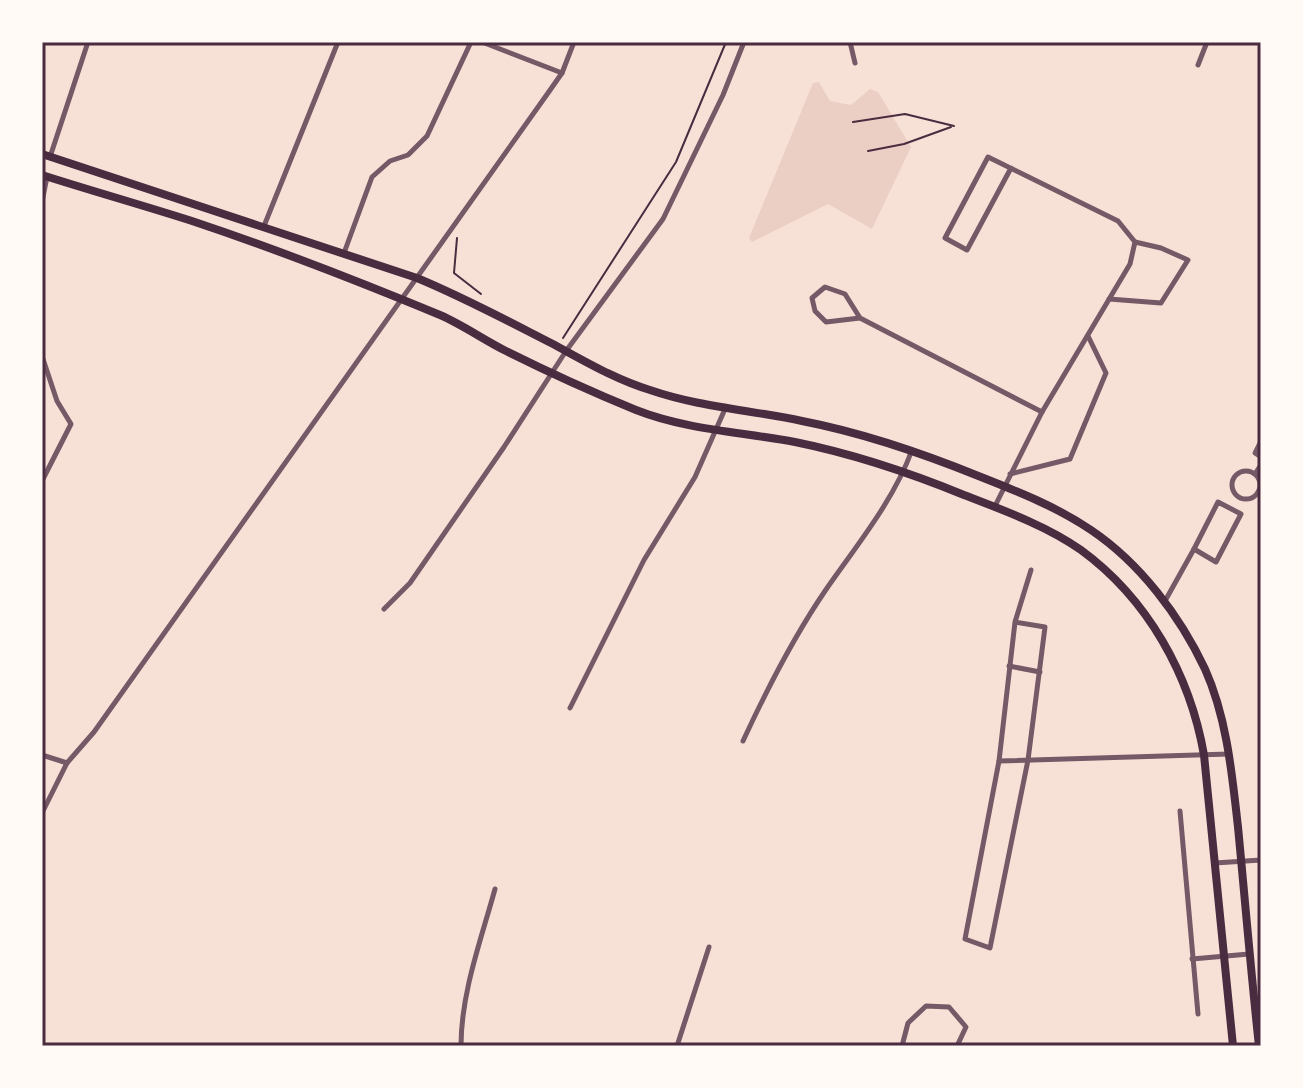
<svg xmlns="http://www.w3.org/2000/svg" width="1303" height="1088" viewBox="0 0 1303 1088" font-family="'Roboto Condensed',sans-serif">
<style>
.green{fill:#ebcfc5}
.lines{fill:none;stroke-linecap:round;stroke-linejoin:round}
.path{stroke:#4a2c40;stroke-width:2}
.minor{stroke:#755966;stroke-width:5}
.secondary{stroke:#4a2c40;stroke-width:8}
.neatline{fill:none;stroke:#4a2c40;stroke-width:3}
</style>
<rect width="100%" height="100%" fill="#f7e1d7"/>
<path class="green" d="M819,82L830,101L851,105L870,89L878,92L911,147L872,229L828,204L752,242L749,238L813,83Z"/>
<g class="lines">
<g class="path">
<path d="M853,122L905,114L954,126"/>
<path d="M868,151L904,144L951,127"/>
<path d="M457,238L454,273L481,294"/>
<path d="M563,338L676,162L726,42"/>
</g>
<g class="minor">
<path d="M482,42L562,73"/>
<path d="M850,42L855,63"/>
<path d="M1198,65L1207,42"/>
<path d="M50,157L88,42"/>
<path d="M42,202L47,177"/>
<path d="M264,226L338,42"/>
<path d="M344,253L372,177L390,161L408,155L427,136L471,42"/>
<path d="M1109,299L1161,303L1188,260L1161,248L1135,242"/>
<path d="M860,318L826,322L815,311L812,298L825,287L845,294L860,318L1042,412"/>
<path d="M42,356L57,401L71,424L42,481"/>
<path d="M1261,441L1255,453L1261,457"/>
<circle cx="1246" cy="485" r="14"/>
<path d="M1010,474L1070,459L1106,373L1088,336"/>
<path d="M1255,474L1261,465"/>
<path d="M1218,502L1241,514L1216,562L1194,549Z"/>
<path d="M995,506L1042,412L1130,264L1135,242L1118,221L988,157L945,238L967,250L1011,168"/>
<path d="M1165,601L1194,549"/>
<path d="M384,609L410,583L504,447L566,351L663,219L723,95L744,42"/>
<path d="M1015,622L1045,627L1028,760L990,948L965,939L999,761L1015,622L1031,570"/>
<path d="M1009,666L1040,672"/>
<path d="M570,708L644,560L695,477L725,409"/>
<path d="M743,741C767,689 793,638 825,591C856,546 893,502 912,450"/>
<path d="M42,755L67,763"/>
<path d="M999,761L1229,754"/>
<path d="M1180,811L1198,1014"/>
<path d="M42,813L67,763L94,732L548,93L562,73L574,42"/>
<path d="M1215,863L1261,860"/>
<path d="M1192,959L1249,954"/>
<path d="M461,1046C461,993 481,940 495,889"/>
<path d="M677,1046L709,947"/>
<path d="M902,1046L908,1023L926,1006L949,1007L966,1027L957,1046"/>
</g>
<g class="secondary">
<path d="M42,154L417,278C463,297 506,320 551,343C583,360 614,379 650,390C699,407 751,410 802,421C864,433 922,453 981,477C1019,492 1057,507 1091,530C1140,563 1180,616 1205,669C1227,718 1232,774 1238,827C1245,900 1251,973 1259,1046"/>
<path d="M42,175C92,191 142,205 192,221C276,249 358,281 440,315C463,325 484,340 506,351C548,372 592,392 636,410C687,430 742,432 795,442C854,454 908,472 964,495C1003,510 1047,526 1081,550C1148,599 1190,675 1204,755L1233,1046"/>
</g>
</g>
<rect width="1303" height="1088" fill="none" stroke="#fffaf5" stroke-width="88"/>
<rect x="44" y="44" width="1215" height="1000" class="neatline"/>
</svg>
